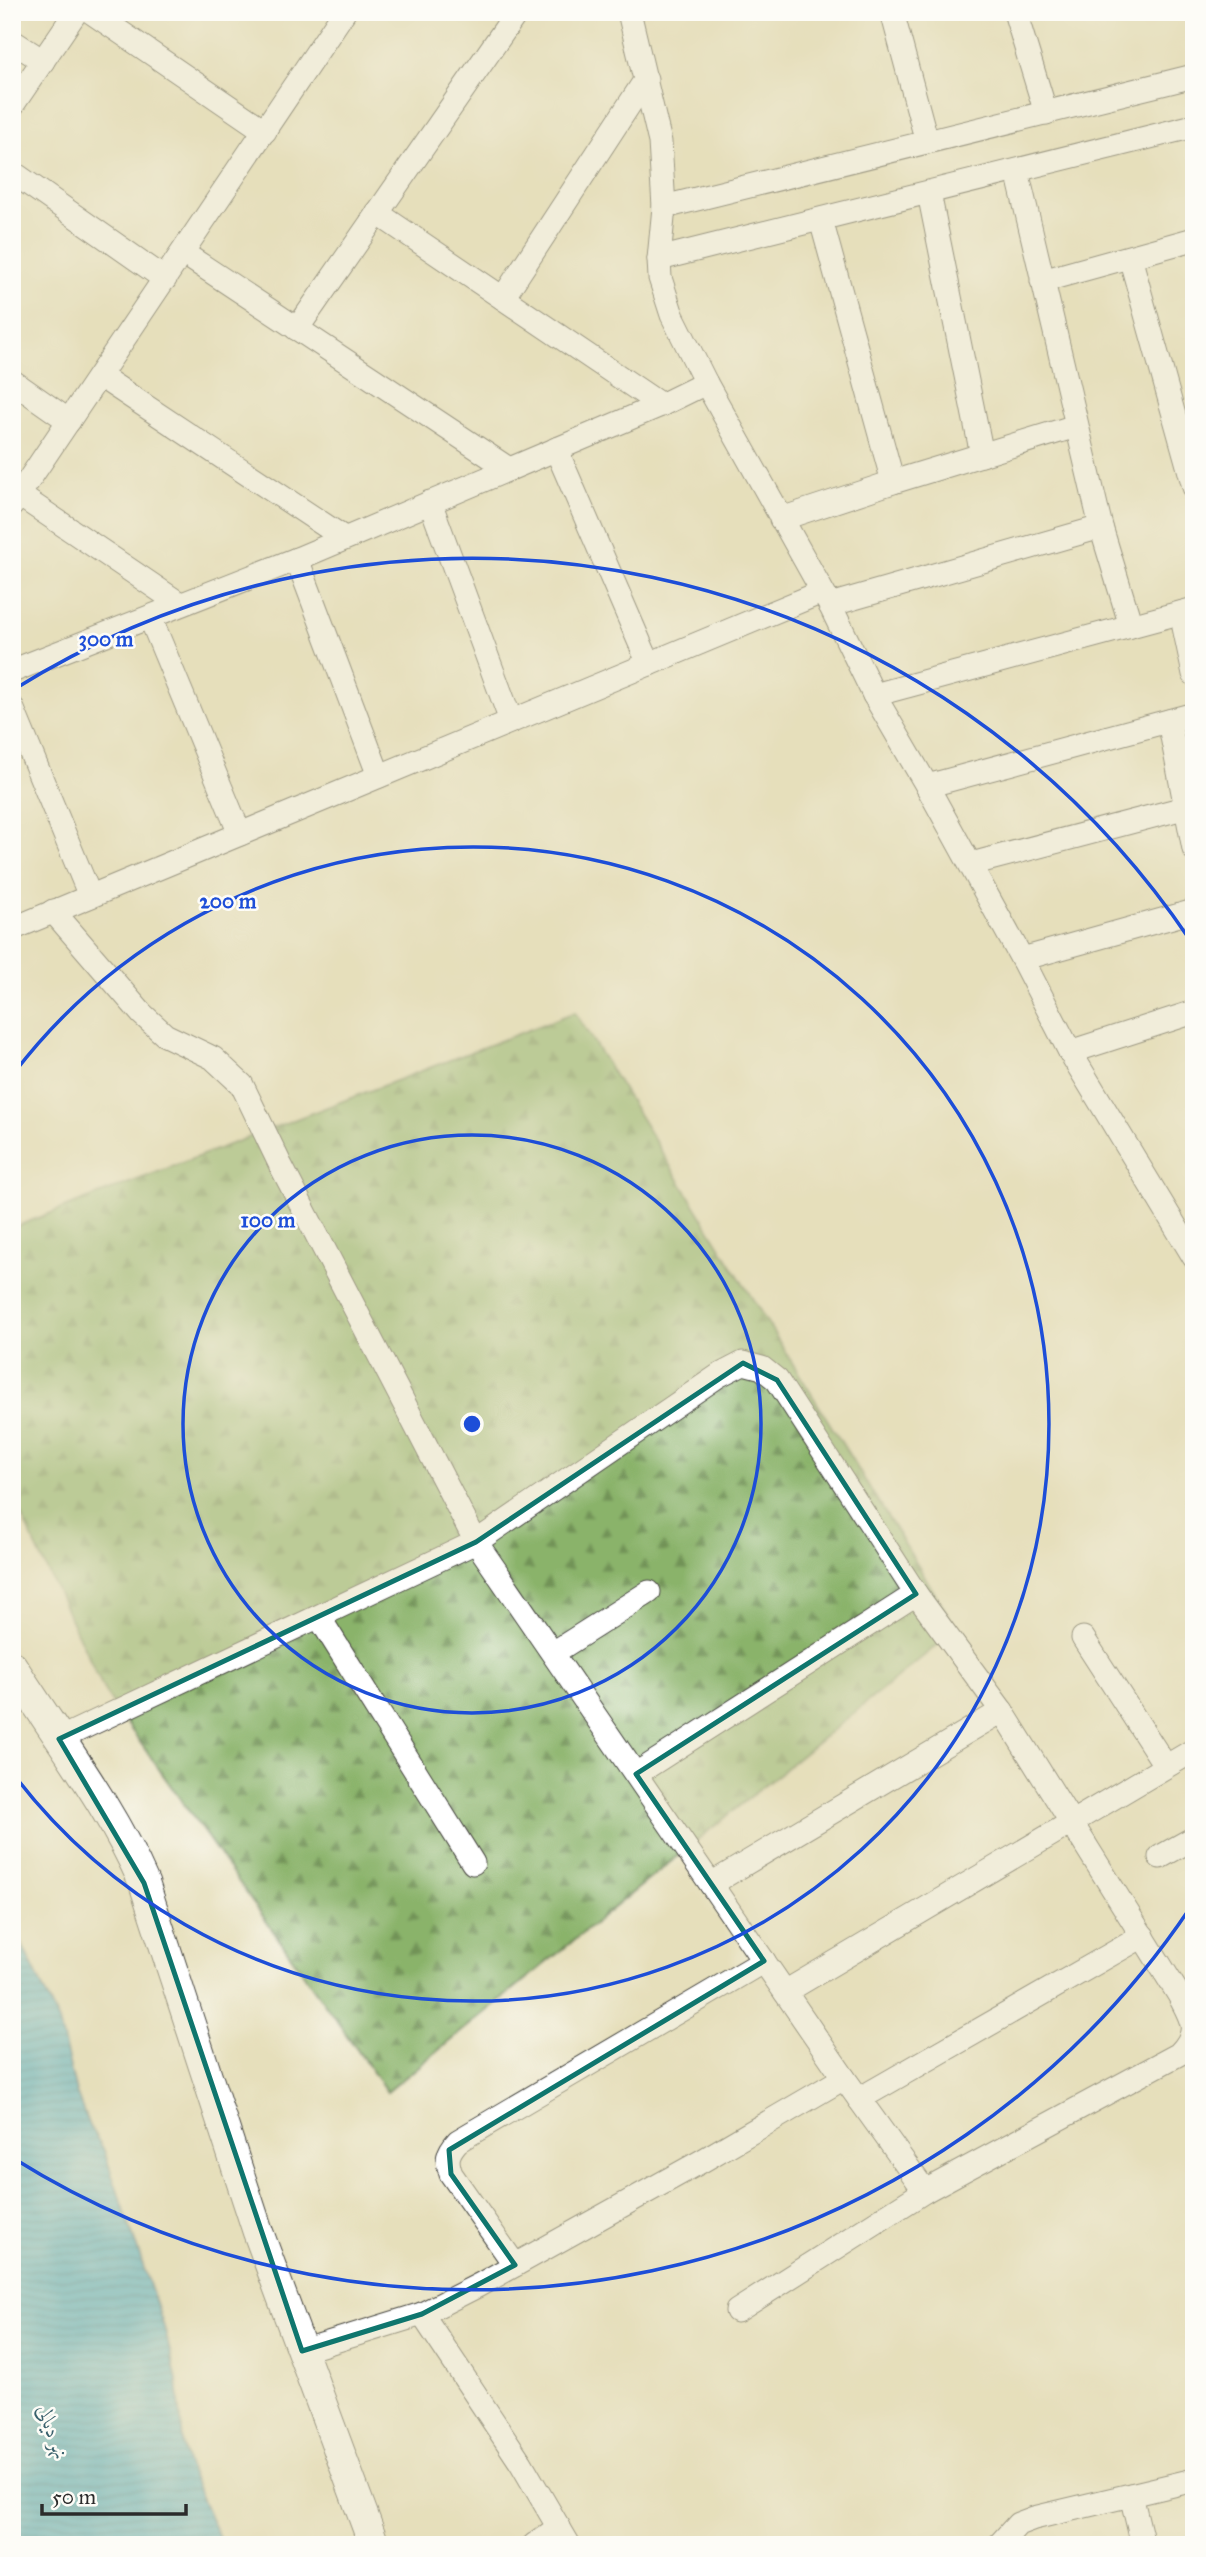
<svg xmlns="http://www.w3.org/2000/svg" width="1206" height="2557" viewBox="0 0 1206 2557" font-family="'IM FELL Great Primer',Amiri,serif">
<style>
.forest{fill:url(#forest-firs);stroke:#5a6f4a;stroke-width:2}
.water{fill:url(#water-rules);stroke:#3d6e7c;stroke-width:2}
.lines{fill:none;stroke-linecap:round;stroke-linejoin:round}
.minor-casing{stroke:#474641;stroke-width:25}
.major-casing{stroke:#474641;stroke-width:32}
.minor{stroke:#fff;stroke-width:23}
.major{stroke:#fff;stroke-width:30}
.marked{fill:none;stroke:#0f766e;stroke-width:5;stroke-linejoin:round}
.ring{fill:none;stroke:#1d4ed8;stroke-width:3.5}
.labels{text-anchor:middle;stroke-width:5;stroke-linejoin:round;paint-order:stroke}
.water-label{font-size:21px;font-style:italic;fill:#39606c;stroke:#fdfcf7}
.centre{fill:#1d4ed8;stroke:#fdfcf7;stroke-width:3.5}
.ring-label{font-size:21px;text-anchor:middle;font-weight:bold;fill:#1d4ed8;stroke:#fdfcf7;stroke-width:5;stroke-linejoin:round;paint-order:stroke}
</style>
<defs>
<pattern id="forest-firs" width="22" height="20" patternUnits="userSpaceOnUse" patternTransform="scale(1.75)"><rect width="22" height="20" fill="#8ab36a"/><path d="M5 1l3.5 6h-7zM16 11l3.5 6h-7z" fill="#719257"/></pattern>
<pattern id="water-rules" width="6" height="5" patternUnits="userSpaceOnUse" patternTransform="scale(1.75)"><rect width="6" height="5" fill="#4fb0ce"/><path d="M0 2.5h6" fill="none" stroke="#428fa7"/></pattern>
</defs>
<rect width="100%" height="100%" fill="#fdfcf7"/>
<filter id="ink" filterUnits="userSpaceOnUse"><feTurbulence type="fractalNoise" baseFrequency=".0143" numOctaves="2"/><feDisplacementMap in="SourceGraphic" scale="14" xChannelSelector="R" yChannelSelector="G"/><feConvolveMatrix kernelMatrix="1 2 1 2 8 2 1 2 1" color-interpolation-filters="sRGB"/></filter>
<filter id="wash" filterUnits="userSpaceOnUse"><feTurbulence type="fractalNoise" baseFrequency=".00686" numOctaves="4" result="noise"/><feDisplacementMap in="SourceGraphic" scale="28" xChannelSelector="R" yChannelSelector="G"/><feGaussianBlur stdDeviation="1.57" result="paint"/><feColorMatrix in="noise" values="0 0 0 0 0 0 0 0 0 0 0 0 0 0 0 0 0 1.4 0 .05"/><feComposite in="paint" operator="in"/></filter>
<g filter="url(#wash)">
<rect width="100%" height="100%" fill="#e6dfbb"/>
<path class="forest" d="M575,1012L957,1629L387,2092L106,1694L12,1496V1228Z"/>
<path class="water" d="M12,1923L59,2022L76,2092L89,2126L103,2148L164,2327L177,2380L184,2451L190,2472L222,2545H12Z"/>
</g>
<g filter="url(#ink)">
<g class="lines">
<defs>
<g id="minor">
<path d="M91,12L265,131"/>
<path d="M629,12L660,142L664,207L659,259L660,278L672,315L706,383L830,605L874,695L927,786L1022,959L1070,1052L1194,1257"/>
<path d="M892,12L927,142"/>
<path d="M1015,12L1046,113"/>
<path d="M12,41L43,61"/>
<path d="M12,106L76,12"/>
<path d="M1017,171L1101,527L1131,626"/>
<path d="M12,172L165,279"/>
<path d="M929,193L982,455"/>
<path d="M664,207L1194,76"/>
<path d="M377,213L661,405"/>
<path d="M821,220L893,482"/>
<path d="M183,253L509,469"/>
<path d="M1130,257L1194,487"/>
<path d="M659,259L1194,126"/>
<path d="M1042,281L1194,239"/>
<path d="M503,298L646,79"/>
<path d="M297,329L517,12"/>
<path d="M100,376L344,538"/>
<path d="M12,381L69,421"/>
<path d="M556,449L649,664"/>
<path d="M19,495L180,604"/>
<path d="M430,502L511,721"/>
<path d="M12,505L344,12"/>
<path d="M781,519L893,482L1076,426"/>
<path d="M297,559L379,776"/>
<path d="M830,605L1101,527"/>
<path d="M1181,613L1194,674"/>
<path d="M150,617L240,834"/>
<path d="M12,671L297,559L661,405L706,383"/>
<path d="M874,695L1194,609"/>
<path d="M12,707L90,896"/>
<path d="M1169,721L1194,849"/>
<path d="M927,786L1194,714"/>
<path d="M971,864L1184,808"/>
<path d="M53,911L142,1014L165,1035L213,1058L242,1085L280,1164L476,1542L844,2078L925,2191"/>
<path d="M12,929L822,592"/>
<path d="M1022,959L1194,911"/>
<path d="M1070,1052L1194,1012"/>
<path d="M319,1617L473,1863"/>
<path d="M1083,1638L1165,1765"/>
<path d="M553,1653L649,1592"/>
<path d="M59,1739L476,1542L718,1376L743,1363L762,1368L777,1380L916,1594L1002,1711L1179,1995C1192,2020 1201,2031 1179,2054L925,2191L737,2311"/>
<path d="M636,1774L916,1594"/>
<path d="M1160,1857L1194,1838"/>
<path d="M711,1884L1002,1711"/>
<path d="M785,1992L1194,1750"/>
<path d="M859,2099L1143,1936"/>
<path d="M515,2265L451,2174C446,2160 447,2153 458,2141L764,1961"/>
<path d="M422,2314L521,2463L569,2545"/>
<path d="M302,2351L422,2314L479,2285L702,2161L844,2078"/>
<path d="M1131,2495L1143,2545"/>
<path d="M534,2545L559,2527"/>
<path d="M999,2545L1018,2524L1034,2518L1194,2480"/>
</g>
<path id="major" d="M12,1666C57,1737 111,1807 144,1883L258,2232L374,2545"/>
</defs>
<use href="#minor" class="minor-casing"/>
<use href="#major" class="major-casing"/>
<use href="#minor" class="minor"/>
<use href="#major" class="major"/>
</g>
</g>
<path d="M0 0H1206V2557H0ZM743,1363L777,1380L916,1594L636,1774L764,1961L449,2150L451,2174L515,2265L422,2314L302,2351L144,1883L59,1739L476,1542Z" fill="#e6dfbb" fill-opacity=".55" fill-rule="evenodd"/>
<path class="marked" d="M743,1363L777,1380L916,1594L636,1774L764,1961L449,2150L451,2174L515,2265L422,2314L302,2351L144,1883L59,1739L476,1542Z"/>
<g class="ring">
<circle cx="472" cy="1424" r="289"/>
<path d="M14 1073A577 577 0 1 1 14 1775"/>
<path d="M1190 1908A866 866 0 0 1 13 2158M13 690A866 866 0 0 1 1190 940"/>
</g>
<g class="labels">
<g class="water-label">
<text transform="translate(53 2432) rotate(70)" y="7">نهر ديالى</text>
</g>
</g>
<circle cx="472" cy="1424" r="10" class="centre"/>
<g class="ring-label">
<text x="106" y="646">300 m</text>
<text x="228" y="908">200 m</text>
<text x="268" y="1227">100 m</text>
</g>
<rect width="1206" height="2557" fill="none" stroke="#fdfcf7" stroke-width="42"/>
<path d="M42 2504v10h144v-10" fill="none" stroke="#2b2b2b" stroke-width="3.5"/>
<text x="52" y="2504" font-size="21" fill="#2b2b2b" stroke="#fdfcf7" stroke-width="5" paint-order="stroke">50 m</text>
</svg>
